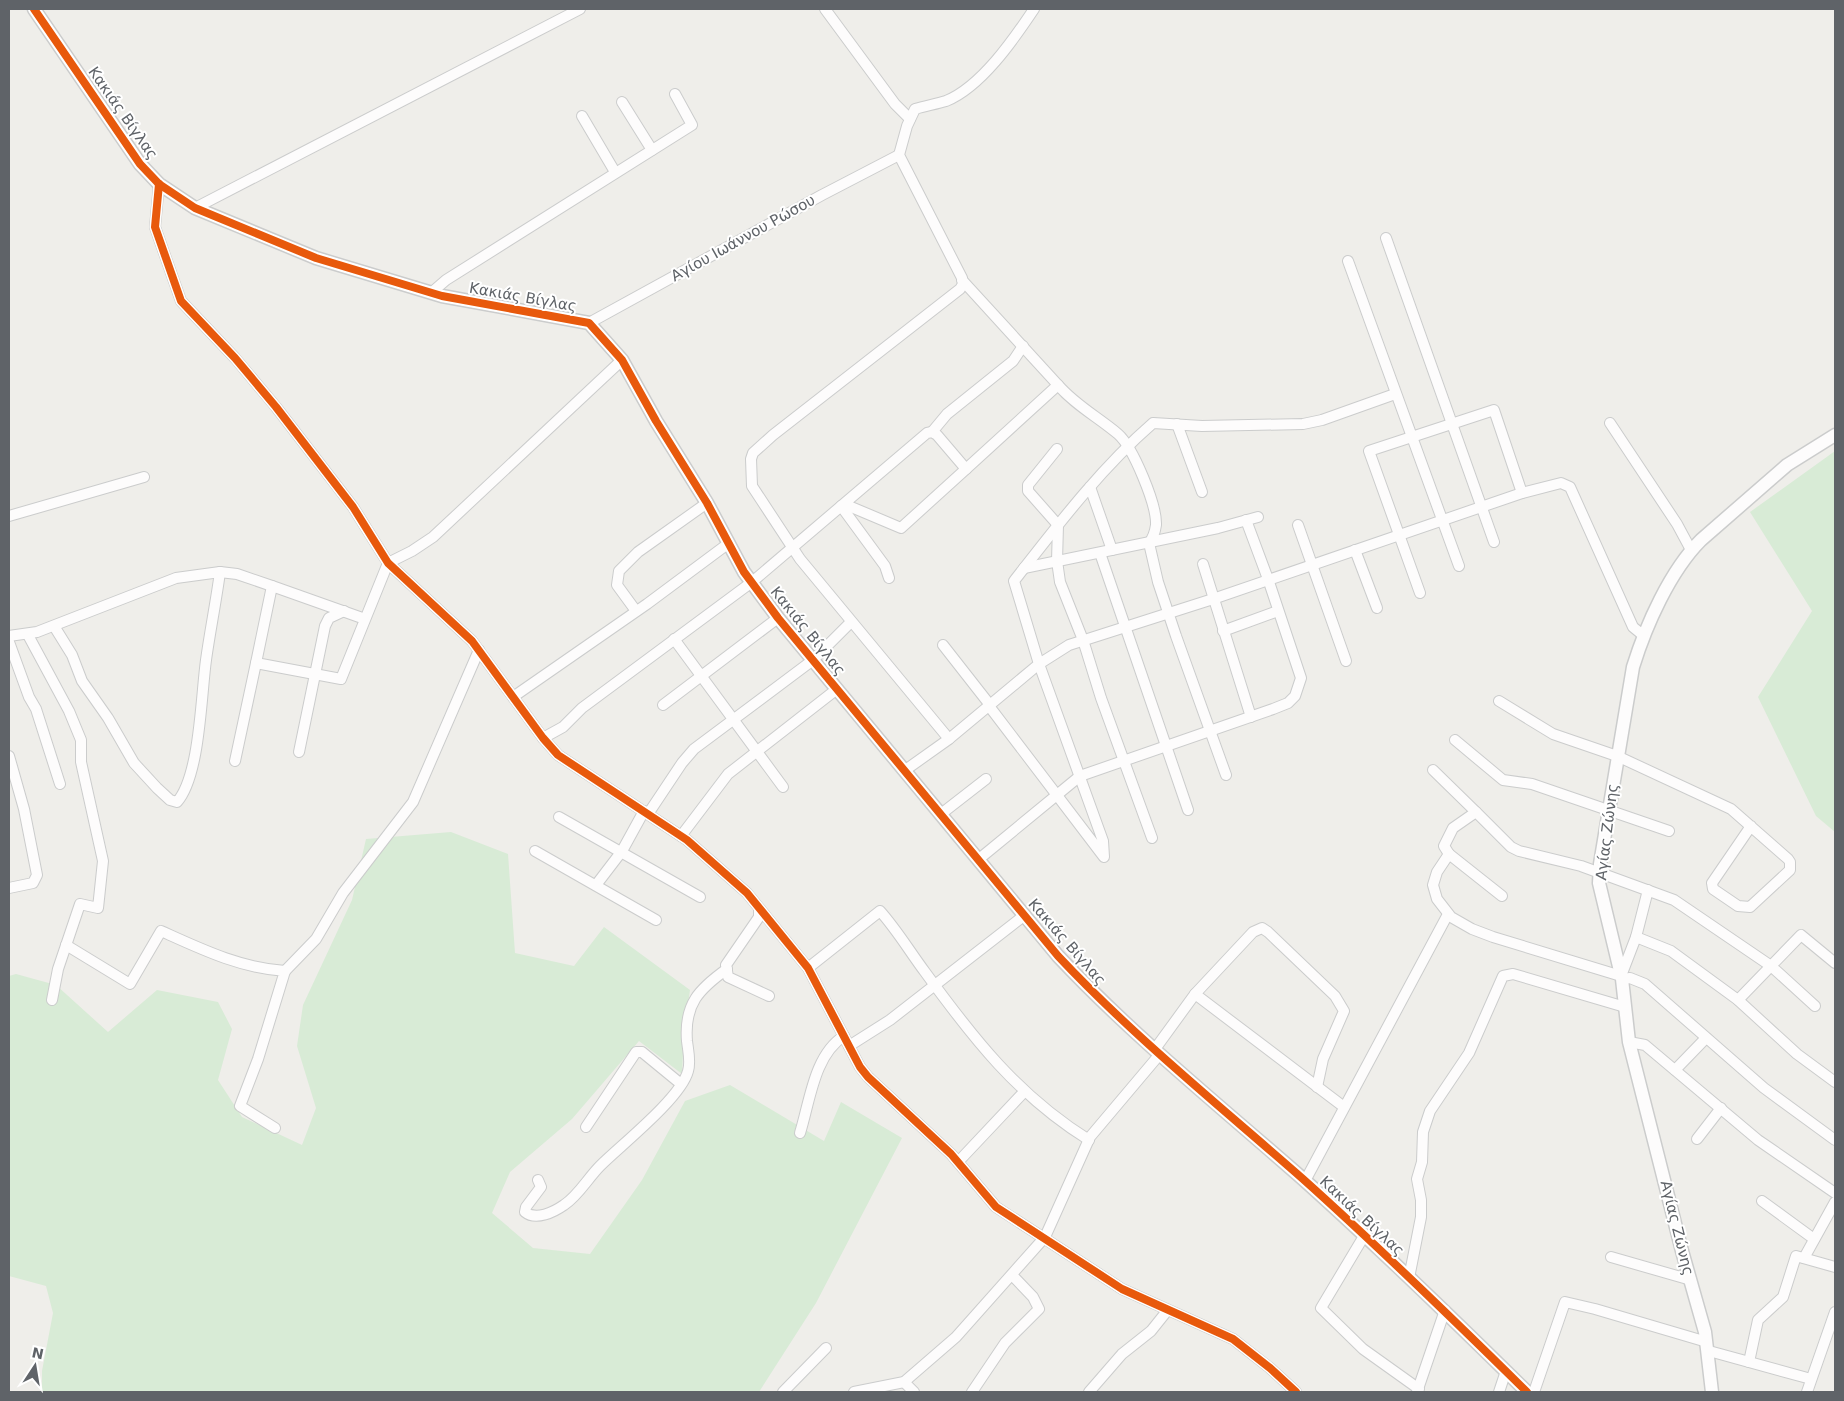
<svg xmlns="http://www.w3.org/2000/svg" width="1844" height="1401" viewBox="0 0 1844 1401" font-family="'DejaVu Sans',sans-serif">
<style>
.green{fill:#d8ebd6}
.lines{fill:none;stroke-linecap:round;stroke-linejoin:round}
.minor-casing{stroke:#cbcccc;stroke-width:12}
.tertiary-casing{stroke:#cbcccc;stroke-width:15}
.minor{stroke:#fdfcfc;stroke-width:10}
.tertiary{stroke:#fdfcfc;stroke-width:12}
.cycleway-casing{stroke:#fff;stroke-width:11}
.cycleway{stroke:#e8590c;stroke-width:8}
.labels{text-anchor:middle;stroke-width:4;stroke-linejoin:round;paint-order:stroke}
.street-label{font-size:15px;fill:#5f6368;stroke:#fff}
</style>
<rect width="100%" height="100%" fill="#efeeea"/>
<g class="green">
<path d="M1835,451V832L1816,816L1758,697L1812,611L1750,512Z"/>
<path d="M451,832L508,854L515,953L574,966L604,927L690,990L684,1032L682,1074L639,1041L572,1119L510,1172L492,1213L533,1248L590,1254L642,1180L685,1101L730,1085L824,1141L841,1102L902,1138L816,1303L759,1392H42V1371L53,1313L46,1286L9,1276V976L16,974L56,985L108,1032L157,990L218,1002L232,1029L218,1080L242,1117L302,1145L316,1108L297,1046L303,1005L352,900L366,839Z"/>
</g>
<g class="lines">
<defs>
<g id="minor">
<path d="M825,9L895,104L910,119"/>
<path d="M622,102L652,150"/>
<path d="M582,116L615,172"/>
<path d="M159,184L155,227L181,301L235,358L276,407L353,507L388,563L472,641L543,738L558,755L687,840L747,893L808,968L860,1067L868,1077L951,1154L996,1207L1122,1289L1233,1339L1270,1368L1296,1392"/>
<path d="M195,208L580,9"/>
<path d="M1386,238L1494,542"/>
<path d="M1348,261L1459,566"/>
<path d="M962,280L1058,385L966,469"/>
<path d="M431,293L446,280L692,125L675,94"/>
<path d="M589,323L822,195L899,155"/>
<path d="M1058,385C1075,405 1098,417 1118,434C1133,447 1157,505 1156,525C1155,532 1153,538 1149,543L1158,582L1176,636L1226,775"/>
<path d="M1610,423L1677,524L1691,550"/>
<path d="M1177,424L1202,492"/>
<path d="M932,432L947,414L1013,361L1023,346"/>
<path d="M1057,449L1028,485V491L1058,525L1057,561L1060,582L1083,640L1101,698L1152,838"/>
<path d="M1090,487L1112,550"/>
<path d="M841,506L885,566L889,578"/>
<path d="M9,516L144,477"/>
<path d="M1298,525L1346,661"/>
<path d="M1355,550L1377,608"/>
<path d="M1100,553L1188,810"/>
<path d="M1203,564L1251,717"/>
<path d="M1024,568L1218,528L1258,517"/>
<path d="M1420,593L1369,451L1494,410L1522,493"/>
<path d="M636,611L617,585L619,571L638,552L707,503"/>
<path d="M365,619L272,586L256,663L341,679L388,563L412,551L433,537L622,360"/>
<path d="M54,626L72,655L82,681L108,718L134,763L157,788L170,800L177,802C200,776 201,696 206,660C210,631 216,602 220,572"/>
<path d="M1223,631L1278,611"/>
<path d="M28,635L69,711L81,740V762L103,861L98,908L80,904L58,969L52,1000"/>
<path d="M9,636L37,632L176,578L220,572L237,574L272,586"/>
<path d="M674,639L783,787"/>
<path d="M9,642L29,697L36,709L60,784"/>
<path d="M943,645L990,705"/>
<path d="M513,697L647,604L729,543"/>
<path d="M1499,701L1553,734L1617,756L1731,809L1788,859L1790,862V870L1750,907L1738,906L1713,889L1712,883L1751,826"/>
<path d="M663,705L778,618"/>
<path d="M989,706L1104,857L1103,841L1039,664L1069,645L1213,599L1522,493L1561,483L1570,487L1633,627L1644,636"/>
<path d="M543,738L563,727L582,708L752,582L927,433L932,432L937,435L966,469L901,528L844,504"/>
<path d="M949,739L800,559L752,486L751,459L753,453L773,435L960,289L963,284L962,278L899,155L907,126L915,109C925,106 936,104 946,101C981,87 1014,39 1034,9"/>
<path d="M1455,740L1503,780L1532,784L1669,831"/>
<path d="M299,752L325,626L329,618L344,611"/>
<path d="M9,756L24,809L37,875L33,883L9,888"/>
<path d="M235,761L256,663"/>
<path d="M1433,770L1476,812"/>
<path d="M904,771L949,739L1039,664L1014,581C1057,526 1100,469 1153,423L1202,426L1303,424L1322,420L1395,394"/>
<path d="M648,814L682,763L694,749L813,660L851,622"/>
<path d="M941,814L986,779"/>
<path d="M559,817L700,897"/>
<path d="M681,836L728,774L837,689"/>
<path d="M535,851L656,920"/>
<path d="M1449,854L1444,846L1453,828L1476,812L1511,847L1519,851L1581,866L1674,900L1771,966L1815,1006"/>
<path d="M979,859L1080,776L1273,709L1288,703L1295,696L1301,678L1268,579L1246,520"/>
<path d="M596,885L622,851L644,811"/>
<path d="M1502,896L1449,854L1437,872L1433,885L1437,899L1451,917L1472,929L1493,937L1621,976L1636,937L1671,951L1738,1000L1797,1054L1835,1082"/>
<path d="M759,909V917L726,965L728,977L769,996"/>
<path d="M1636,937L1648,890"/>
<path d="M66,945L130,984L161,931C201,949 240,968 285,971L258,1059L240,1106L275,1128"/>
<path d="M808,968L880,911C897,930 910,952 925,972C973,1038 1018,1096 1089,1140"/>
<path d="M285,971L316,939L343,893L413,802L479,650"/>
<path d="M1622,979L1630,978L1645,984L1764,1088L1835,1140"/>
<path d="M1195,994L1253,932L1262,928L1268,932L1335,996L1344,1011L1323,1059L1317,1087"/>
<path d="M1738,1000L1801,935L1835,963"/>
<path d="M1629,1042L1645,1045L1758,1140L1835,1193"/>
<path d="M849,1046L890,1020L1025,915"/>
<path d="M1155,1049L1195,994L1344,1107"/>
<path d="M1675,1070L1706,1038"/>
<path d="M586,1127L636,1052H642L681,1084"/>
<path d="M800,1133C810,1101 814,1055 844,1036"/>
<path d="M1697,1139L1721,1108"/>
<path d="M958,1162L1024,1092"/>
<path d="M538,1180L541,1187L526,1207L525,1212C536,1221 554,1212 564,1205C578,1196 588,1178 600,1166C621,1145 681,1098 688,1071C691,1062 688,1050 687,1041C684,1004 699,989 727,969"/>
<path d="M1305,1181L1448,914"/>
<path d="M1762,1201L1814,1239"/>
<path d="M1364,1236L1321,1308L1363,1349L1419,1389"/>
<path d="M1611,1257L1691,1280"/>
<path d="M1804,1258L1835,1202"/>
<path d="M1409,1278L1421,1217V1200L1417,1179L1422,1162L1423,1132L1430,1111L1469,1053L1503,976L1513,974L1625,1007"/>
<path d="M1709,1351L1811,1379"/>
<path d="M1749,1362L1758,1320L1783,1297L1796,1256L1835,1267"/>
<path d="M904,1382L914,1392"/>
<path d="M783,1392L826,1348"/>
<path d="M854,1392L904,1382L956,1337L1045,1237L1090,1137L1160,1054"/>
<path d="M972,1392L1005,1343L1039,1309L1033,1297L1012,1275"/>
<path d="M1089,1392L1122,1354L1151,1331L1167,1311"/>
<path d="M1417,1392L1445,1310"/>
<path d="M1499,1392L1506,1371"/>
<path d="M1534,1392L1565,1302L1595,1309L1707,1342"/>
<path d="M1807,1392L1835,1312"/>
</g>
<g id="tertiary">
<path d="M34,9L140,164L159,184L195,208L316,258L442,296L589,323L622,360L656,421L707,503L744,572L778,618L1058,956C1133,1036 1220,1106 1303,1179C1380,1248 1454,1320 1527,1392"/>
<path d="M1712,1392L1705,1332L1682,1251L1629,1042L1622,979L1599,883L1600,864L1633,667C1646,625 1670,571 1701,540L1787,465L1835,435"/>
</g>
</defs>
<use href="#minor" class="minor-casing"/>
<use href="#tertiary" class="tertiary-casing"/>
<use href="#minor" class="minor"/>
<use href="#tertiary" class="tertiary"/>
<defs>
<g id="cycleway">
<path d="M34,9L140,164L159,184L195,208L316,258L442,296L589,323L622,360L656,421L707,503L744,572L778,618L1058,956C1133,1036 1220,1106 1303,1179C1380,1248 1454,1320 1527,1392"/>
<path d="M159,184L155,227L181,301L235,358L276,407L353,507L388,563L472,641L543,738L558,755L687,840L747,893L808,968L860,1067L868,1077L951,1154L996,1207L1122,1289L1233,1339L1270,1368L1296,1392"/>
</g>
</defs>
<use href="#cycleway" class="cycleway-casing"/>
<use href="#cycleway" class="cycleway"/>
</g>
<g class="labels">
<g class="street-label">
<text transform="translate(123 113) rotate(55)" y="5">Κακιάς Βίγλας</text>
<text transform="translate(743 238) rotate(-29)" y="5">Αγίου Ιωάννου Ρώσου</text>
<text transform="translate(523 297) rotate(10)" y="5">Κακιάς Βίγλας</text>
<text transform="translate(808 631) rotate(51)" y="5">Κακιάς Βίγλας</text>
<text transform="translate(1607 832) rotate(-83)" y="5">Αγίας Ζώνης</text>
<text transform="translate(1067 942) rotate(49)" y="5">Κακιάς Βίγλας</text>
<text transform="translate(1362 1216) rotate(43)" y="5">Κακιάς Βίγλας</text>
<text transform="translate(1677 1228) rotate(76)" y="5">Αγίας Ζώνης</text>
</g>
</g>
<rect width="1844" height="1401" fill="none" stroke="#5f6368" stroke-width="20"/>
<g transform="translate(35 1366) rotate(12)" stroke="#ffffff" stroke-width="4" paint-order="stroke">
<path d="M0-4L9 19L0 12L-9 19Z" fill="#5f6368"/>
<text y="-8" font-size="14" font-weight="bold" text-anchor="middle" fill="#5f6368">N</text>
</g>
</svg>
